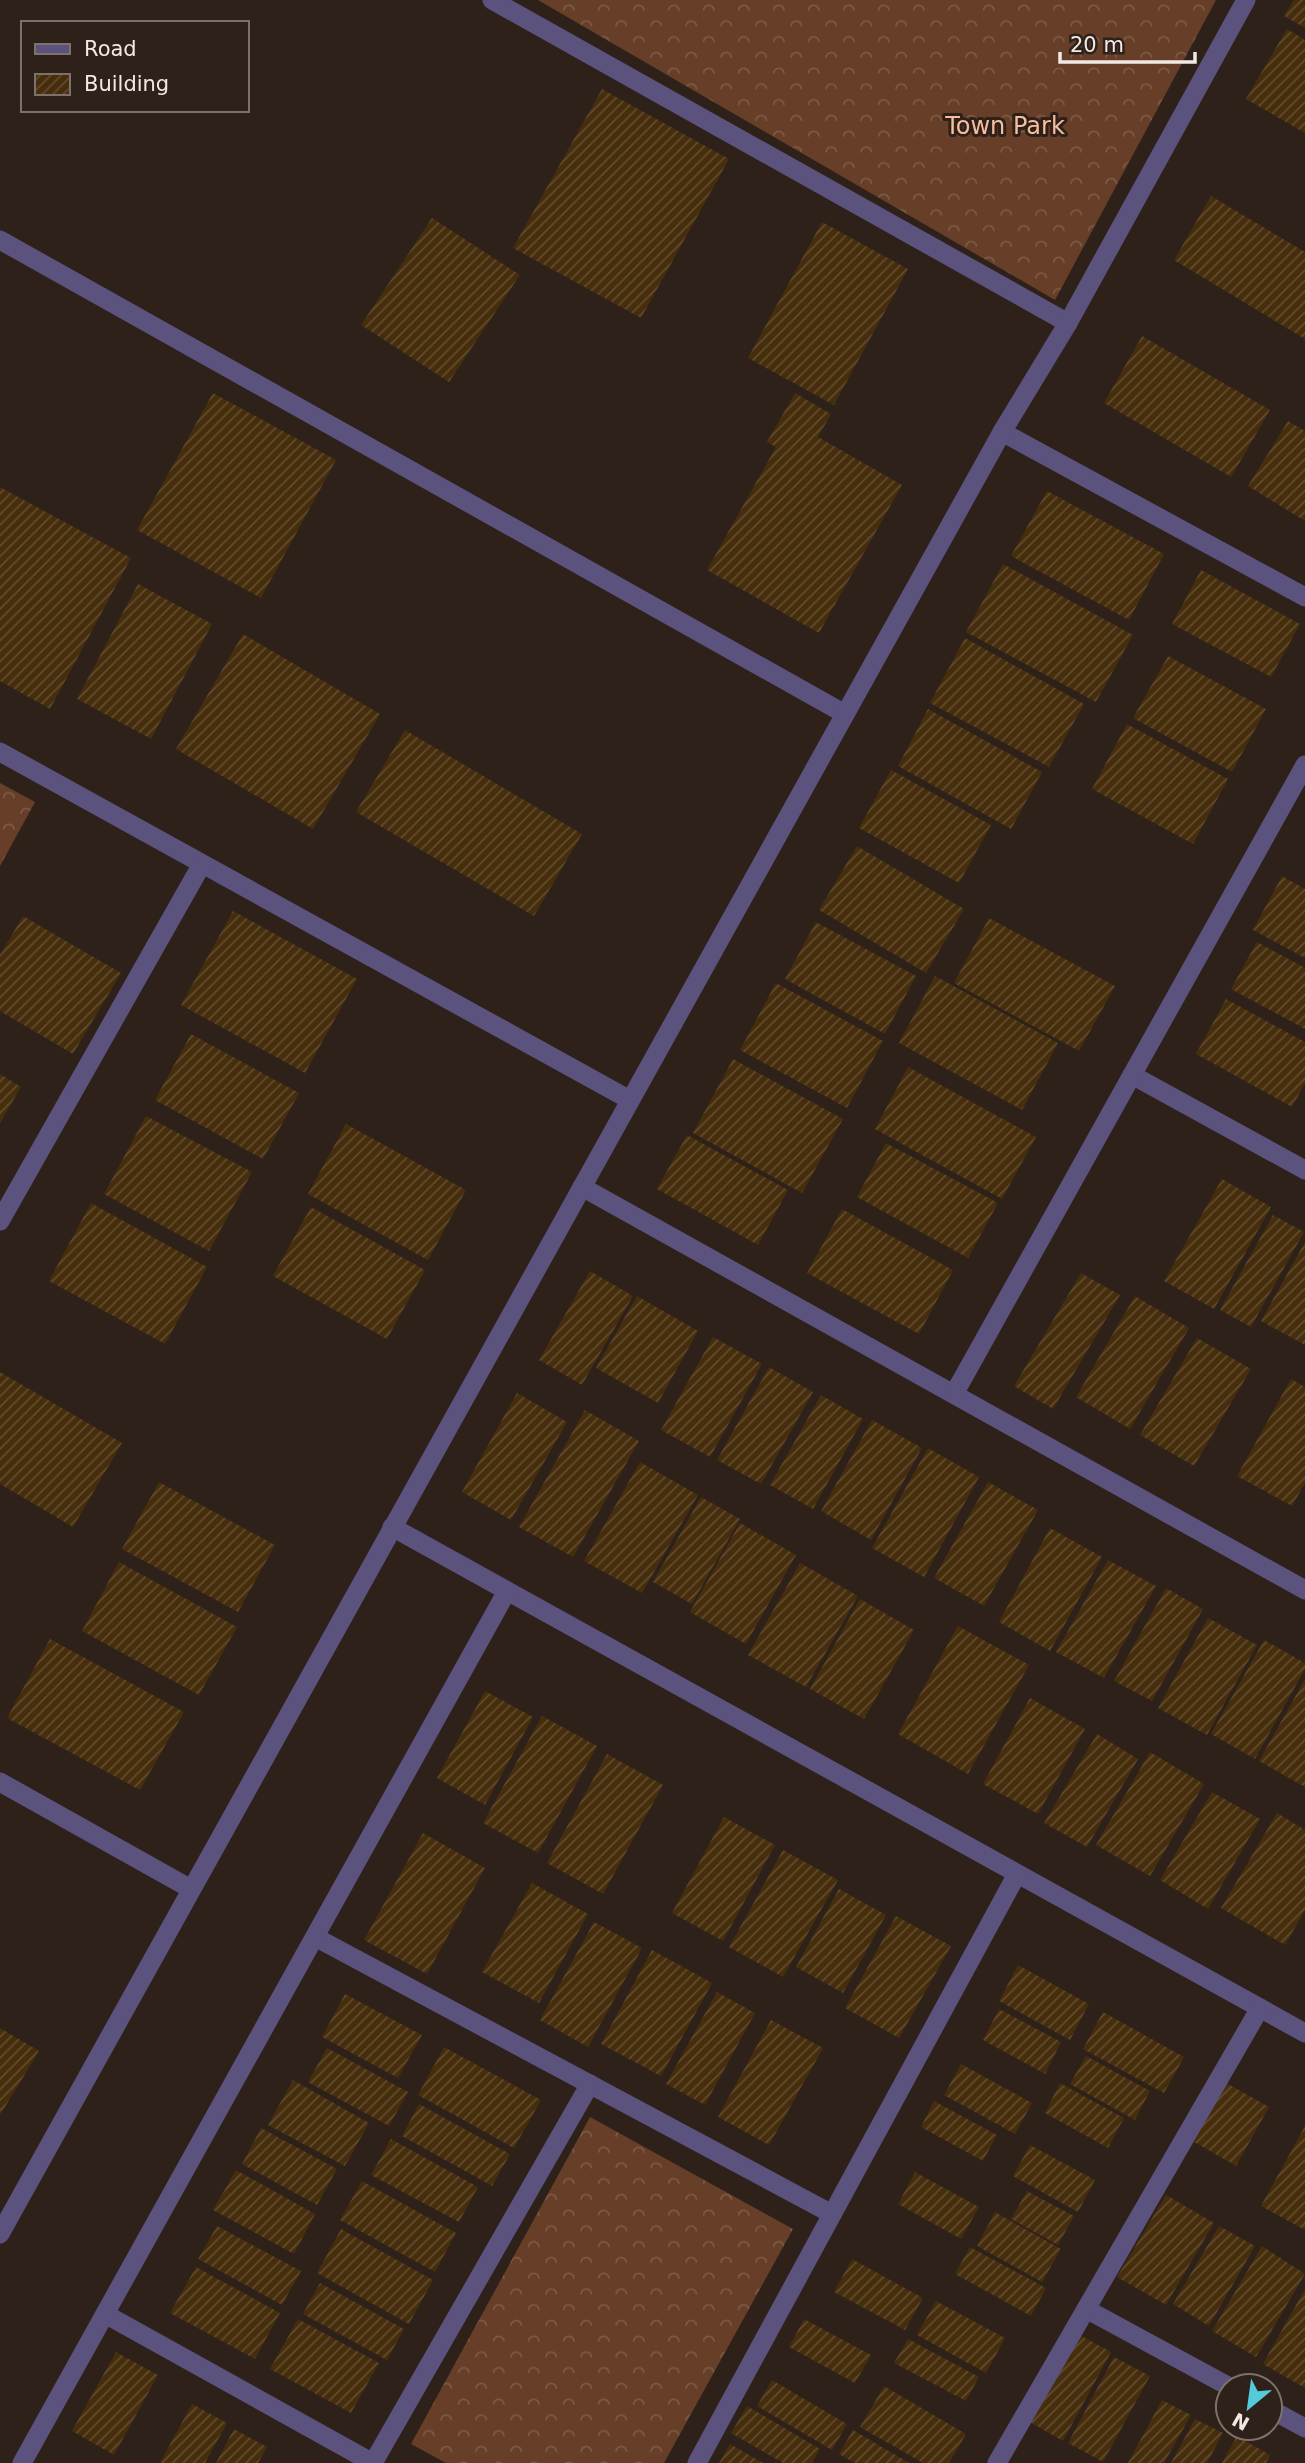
<svg xmlns="http://www.w3.org/2000/svg" width="1305" height="2463" viewBox="0 0 1305 2463" font-family="'DejaVu Sans',sans-serif">
<style>
.forest{fill:url(#forest-crowns)}
.building{fill:url(#building-hatch)}
.lines{fill:none;stroke-linecap:round;stroke-linejoin:round}
.minor{stroke:#5c527e;stroke-width:19}
.labels{text-anchor:middle;stroke-width:6;stroke-linejoin:round;paint-order:stroke}
.park-label{font-size:24px;fill:#f6be9f;stroke:#2e211a}
</style>
<defs>
<pattern id="forest-crowns" width="20" height="18" patternUnits="userSpaceOnUse" patternTransform="scale(1.75)"><rect width="20" height="18" fill="#673e27"/><path d="M2 6a3 3 0 1 1 6 0M12 15a3 3 0 1 1 6 0" fill="none" stroke="#7d5a46"/></pattern>
<pattern id="building-hatch" width="6" height="6" patternUnits="userSpaceOnUse" patternTransform="scale(1.75)"><rect width="6" height="6" fill="#462e0c"/><path d="M-1 1l2-2M0 6l6-6M5 7l2-2" fill="none" stroke="#614c2f"/></pattern>
</defs>
<rect width="100%" height="100%" fill="#2e211a"/>
<g class="forest">
<path d="M538,0H1216L1055,300Z"/>
<path d="M0,783L35,802L0,866Z"/>
<path d="M590,2117L793,2229L664,2463H446L411,2444Z"/>
</g>
<g class="building">
<path d="M1294,0H1305V28L1284,16Z"/>
<path d="M1287,29L1305,40V133L1246,99Z"/>
<path d="M602,89L729,159L641,318L513,248Z"/>
<path d="M1211,196L1305,252V339L1174,260Z"/>
<path d="M432,218L520,275L449,382L361,325Z"/>
<path d="M822,222L908,269L834,405L748,358Z"/>
<path d="M1142,336L1270,410L1231,477L1104,403Z"/>
<path d="M213,393L336,460L261,598L137,530Z"/>
<path d="M795,393L831,414L818,437L902,485L819,633L707,570L776,447L767,442Z"/>
<path d="M1288,421L1305,431V521L1248,486Z"/>
<path d="M0,487L131,558L50,709L0,681Z"/>
<path d="M1047,491L1164,554L1129,620L1011,556Z"/>
<path d="M1003,564L1133,635L1096,702L966,632Z"/>
<path d="M1201,570L1300,624L1271,677L1172,624Z"/>
<path d="M138,584L212,624L151,739L77,699Z"/>
<path d="M243,634L380,714L313,829L176,749Z"/>
<path d="M965,638L1084,704L1049,767L930,703Z"/>
<path d="M1168,656L1266,709L1232,772L1133,718Z"/>
<path d="M928,709L1042,772L1011,829L898,766Z"/>
<path d="M1127,724L1228,779L1193,844L1092,789Z"/>
<path d="M405,730L582,834L534,916L356,812Z"/>
<path d="M891,770L991,825L959,883L859,828Z"/>
<path d="M857,846L964,909L926,973L819,910Z"/>
<path d="M1282,876L1305,889V958L1253,930Z"/>
<path d="M233,911L357,979L305,1073L181,1005Z"/>
<path d="M23,916L121,973L73,1054L0,1011V955Z"/>
<path d="M989,918L1115,986L1079,1051L954,983Z"/>
<path d="M816,922L916,976L885,1034L785,979Z"/>
<path d="M1257,942L1305,968V1029L1231,989Z"/>
<path d="M935,976L1058,1043L1022,1110L899,1043Z"/>
<path d="M776,983L883,1041L847,1108L740,1050Z"/>
<path d="M1226,999L1305,1042V1083L1292,1107L1196,1054Z"/>
<path d="M191,1034L299,1093L263,1159L155,1100Z"/>
<path d="M733,1059L843,1119L802,1193L693,1133Z"/>
<path d="M908,1067L1036,1137L1002,1199L875,1129Z"/>
<path d="M0,1074L21,1087L0,1123Z"/>
<path d="M146,1116L252,1172L209,1251L104,1194Z"/>
<path d="M346,1124L466,1190L428,1260L308,1194Z"/>
<path d="M687,1135L788,1190L758,1245L657,1189Z"/>
<path d="M886,1143L998,1203L968,1258L857,1197Z"/>
<path d="M1222,1179L1271,1207L1214,1309L1164,1281Z"/>
<path d="M91,1203L207,1267L165,1344L49,1281Z"/>
<path d="M311,1207L425,1270L387,1339L273,1276Z"/>
<path d="M842,1209L953,1270L919,1334L807,1273Z"/>
<path d="M1273,1215L1304,1232L1251,1327L1220,1310Z"/>
<path d="M1305,1242V1345L1261,1321Z"/>
<path d="M590,1271L633,1296L582,1385L539,1360Z"/>
<path d="M1081,1273L1120,1295L1053,1409L1014,1386Z"/>
<path d="M637,1296L698,1331L658,1403L596,1368Z"/>
<path d="M1135,1296L1189,1328L1130,1429L1076,1397Z"/>
<path d="M713,1337L762,1364L710,1457L661,1430Z"/>
<path d="M1197,1338L1251,1369L1194,1466L1140,1435Z"/>
<path d="M769,1367L813,1392L761,1484L717,1460Z"/>
<path d="M0,1372L122,1443L73,1527L0,1484Z"/>
<path d="M1291,1379L1305,1387V1483L1292,1506L1237,1476Z"/>
<path d="M517,1393L567,1422L511,1520L462,1492Z"/>
<path d="M821,1395L863,1419L813,1509L770,1485Z"/>
<path d="M585,1410L639,1441L573,1557L519,1527Z"/>
<path d="M872,1420L922,1448L871,1540L821,1511Z"/>
<path d="M928,1448L979,1477L924,1577L872,1548Z"/>
<path d="M640,1462L698,1495L642,1593L584,1561Z"/>
<path d="M159,1482L275,1545L238,1612L122,1549Z"/>
<path d="M988,1482L1038,1510L984,1606L934,1578Z"/>
<path d="M701,1497L740,1519L692,1604L653,1582Z"/>
<path d="M740,1523L796,1555L746,1644L690,1612Z"/>
<path d="M1050,1528L1102,1557L1050,1651L999,1622Z"/>
<path d="M1108,1560L1156,1586L1104,1678L1056,1652Z"/>
<path d="M119,1562L237,1627L199,1695L82,1631Z"/>
<path d="M800,1563L858,1596L806,1687L748,1655Z"/>
<path d="M1166,1588L1203,1609L1152,1701L1114,1681Z"/>
<path d="M860,1599L914,1630L864,1719L810,1689Z"/>
<path d="M1208,1618L1257,1645L1207,1735L1158,1708Z"/>
<path d="M958,1626L1029,1665L968,1774L898,1734Z"/>
<path d="M50,1639L184,1712L140,1790L7,1718Z"/>
<path d="M1264,1640L1305,1663V1669L1255,1759L1211,1734Z"/>
<path d="M1305,1679V1787L1259,1761Z"/>
<path d="M485,1691L533,1717L485,1805L437,1778Z"/>
<path d="M1030,1698L1085,1729L1038,1814L983,1784Z"/>
<path d="M542,1716L597,1746L538,1853L483,1823Z"/>
<path d="M1097,1734L1138,1759L1087,1847L1044,1823Z"/>
<path d="M1150,1752L1204,1784L1150,1876L1096,1845Z"/>
<path d="M607,1754L663,1785L603,1894L547,1863Z"/>
<path d="M1212,1792L1260,1819L1208,1909L1160,1880Z"/>
<path d="M1277,1813L1305,1830V1910L1285,1945L1221,1908Z"/>
<path d="M724,1817L775,1845L723,1941L672,1913Z"/>
<path d="M423,1833L485,1868L427,1974L364,1940Z"/>
<path d="M783,1850L838,1880L783,1977L729,1947Z"/>
<path d="M532,1883L588,1914L539,2003L482,1972Z"/>
<path d="M839,1889L886,1915L843,1993L796,1967Z"/>
<path d="M896,1916L951,1946L899,2038L845,2008Z"/>
<path d="M594,1922L642,1948L588,2047L540,2020Z"/>
<path d="M652,1950L712,1983L661,2076L601,2044Z"/>
<path d="M1018,1965L1089,2004L1070,2040L999,2001Z"/>
<path d="M717,1992L755,2013L705,2105L666,2084Z"/>
<path d="M345,1994L422,2035L398,2078L322,2037Z"/>
<path d="M999,2009L1061,2042L1045,2074L983,2040Z"/>
<path d="M1103,2012L1184,2057L1164,2093L1083,2049Z"/>
<path d="M771,2020L823,2048L769,2145L718,2117Z"/>
<path d="M0,2028L39,2051L0,2115Z"/>
<path d="M444,2047L541,2100L514,2148L418,2095Z"/>
<path d="M327,2048L408,2092L389,2126L308,2082Z"/>
<path d="M1086,2056L1150,2091L1135,2120L1070,2084Z"/>
<path d="M961,2064L1032,2103L1015,2134L944,2095Z"/>
<path d="M293,2080L369,2123L345,2166L268,2125Z"/>
<path d="M1223,2081L1269,2107L1236,2166L1189,2139Z"/>
<path d="M1060,2083L1124,2118L1108,2148L1045,2113Z"/>
<path d="M934,2101L997,2135L983,2161L921,2127Z"/>
<path d="M419,2104L510,2154L492,2186L402,2136Z"/>
<path d="M1305,2126V2230L1261,2206Z"/>
<path d="M261,2128L337,2169L317,2205L242,2164Z"/>
<path d="M391,2139L478,2187L459,2222L371,2175Z"/>
<path d="M1030,2145L1095,2180L1078,2212L1013,2176Z"/>
<path d="M236,2170L315,2214L294,2254L213,2210Z"/>
<path d="M915,2172L979,2207L961,2239L898,2204Z"/>
<path d="M362,2181L456,2233L435,2272L340,2220Z"/>
<path d="M1027,2191L1074,2216L1058,2245L1011,2219Z"/>
<path d="M1166,2195L1214,2223L1166,2305L1117,2277Z"/>
<path d="M995,2212L1061,2249L1042,2282L977,2246Z"/>
<path d="M217,2226L301,2271L282,2305L198,2259Z"/>
<path d="M1219,2226L1255,2246L1209,2326L1173,2304Z"/>
<path d="M341,2229L433,2280L409,2324L317,2273Z"/>
<path d="M1262,2246L1305,2274L1256,2357L1212,2331Z"/>
<path d="M970,2247L1046,2288L1031,2316L955,2274Z"/>
<path d="M852,2259L923,2298L905,2330L834,2292Z"/>
<path d="M196,2267L280,2313L255,2359L170,2313Z"/>
<path d="M320,2283L404,2329L387,2360L303,2314Z"/>
<path d="M1305,2289V2388L1263,2364Z"/>
<path d="M936,2301L1005,2338L986,2373L917,2335Z"/>
<path d="M298,2319L379,2363L351,2413L270,2369Z"/>
<path d="M804,2319L871,2355L855,2383L789,2347Z"/>
<path d="M1076,2333L1111,2352L1063,2441L1028,2421Z"/>
<path d="M908,2339L979,2377L966,2401L894,2363Z"/>
<path d="M116,2352L158,2375L114,2455L72,2431Z"/>
<path d="M1114,2357L1150,2376L1103,2462L1068,2443Z"/>
<path d="M772,2380L847,2424L832,2450L757,2406Z"/>
<path d="M884,2386L966,2434L949,2463H923L860,2427Z"/>
<path d="M1162,2400L1191,2415L1164,2463H1128Z"/>
<path d="M192,2404L227,2423L205,2463H160Z"/>
<path d="M747,2406L820,2449L812,2463H783L731,2433Z"/>
<path d="M1195,2419L1223,2433L1207,2463H1171Z"/>
<path d="M234,2429L267,2447L258,2463H216Z"/>
<path d="M853,2430L909,2463H855L839,2454Z"/>
<path d="M1237,2436L1270,2455L1266,2463H1222Z"/>
<path d="M730,2444L763,2463H719Z"/>
</g>
<g class="lines">
<g class="minor">
<path d="M492,0L1068,323"/>
<path d="M0,240L845,714"/>
<path d="M1002,432L1305,597"/>
<path d="M0,752L630,1100"/>
<path d="M1132,1075L1305,1170"/>
<path d="M582,1187L1305,1590"/>
<path d="M0,1221L202,864"/>
<path d="M954,1394L1305,765"/>
<path d="M392,1527L1305,2033"/>
<path d="M0,1782L191,1889"/>
<path d="M315,1937L832,2214"/>
<path d="M0,2234L1002,432L1068,323L1246,0"/>
<path d="M1086,2309L1228,2386"/>
<path d="M105,2314L373,2463"/>
<path d="M1270,2409L1305,2428"/>
<path d="M22,2463L507,1591"/>
<path d="M373,2463L590,2084"/>
<path d="M697,2463L1017,1874"/>
<path d="M997,2463L1260,2008"/>
</g>
</g>
<g class="labels">
<g class="park-label">
<text x="1005" y="134">Town Park</text>
</g>
</g>
<rect x="21" y="21" width="228" height="91" fill="#2e211a" stroke="#7c716b" stroke-width="2"/>
<rect x="35" y="44" width="35" height="10" fill="#5c527e" stroke="#7c716b" stroke-width="2"/>
<text x="84" y="56" font-size="21" fill="#f2e9e4">Road</text>
<rect x="35" y="74" width="35" height="21" fill="url(#building-hatch)" stroke="#7c716b" stroke-width="2"/>
<text x="84" y="91" font-size="21" fill="#f2e9e4">Building</text>
<g transform="translate(1249 2407) rotate(209)"><circle r="33" fill="#2e211a" stroke="#7c716b" stroke-width="2"/>
<path d="M0-5L12 26L0 18L-12 26Z" fill="#53cbda"/>
<text y="-10" font-size="19" font-weight="bold" text-anchor="middle" fill="#f2e9e4">N</text>
</g>
<path d="M1060 52v10h135v-10" fill="none" stroke="#f2e9e4" stroke-width="3.5"/>
<text x="1070" y="52" font-size="21" fill="#f2e9e4" stroke="#2e211a" stroke-width="5" paint-order="stroke">20 m</text>
</svg>
